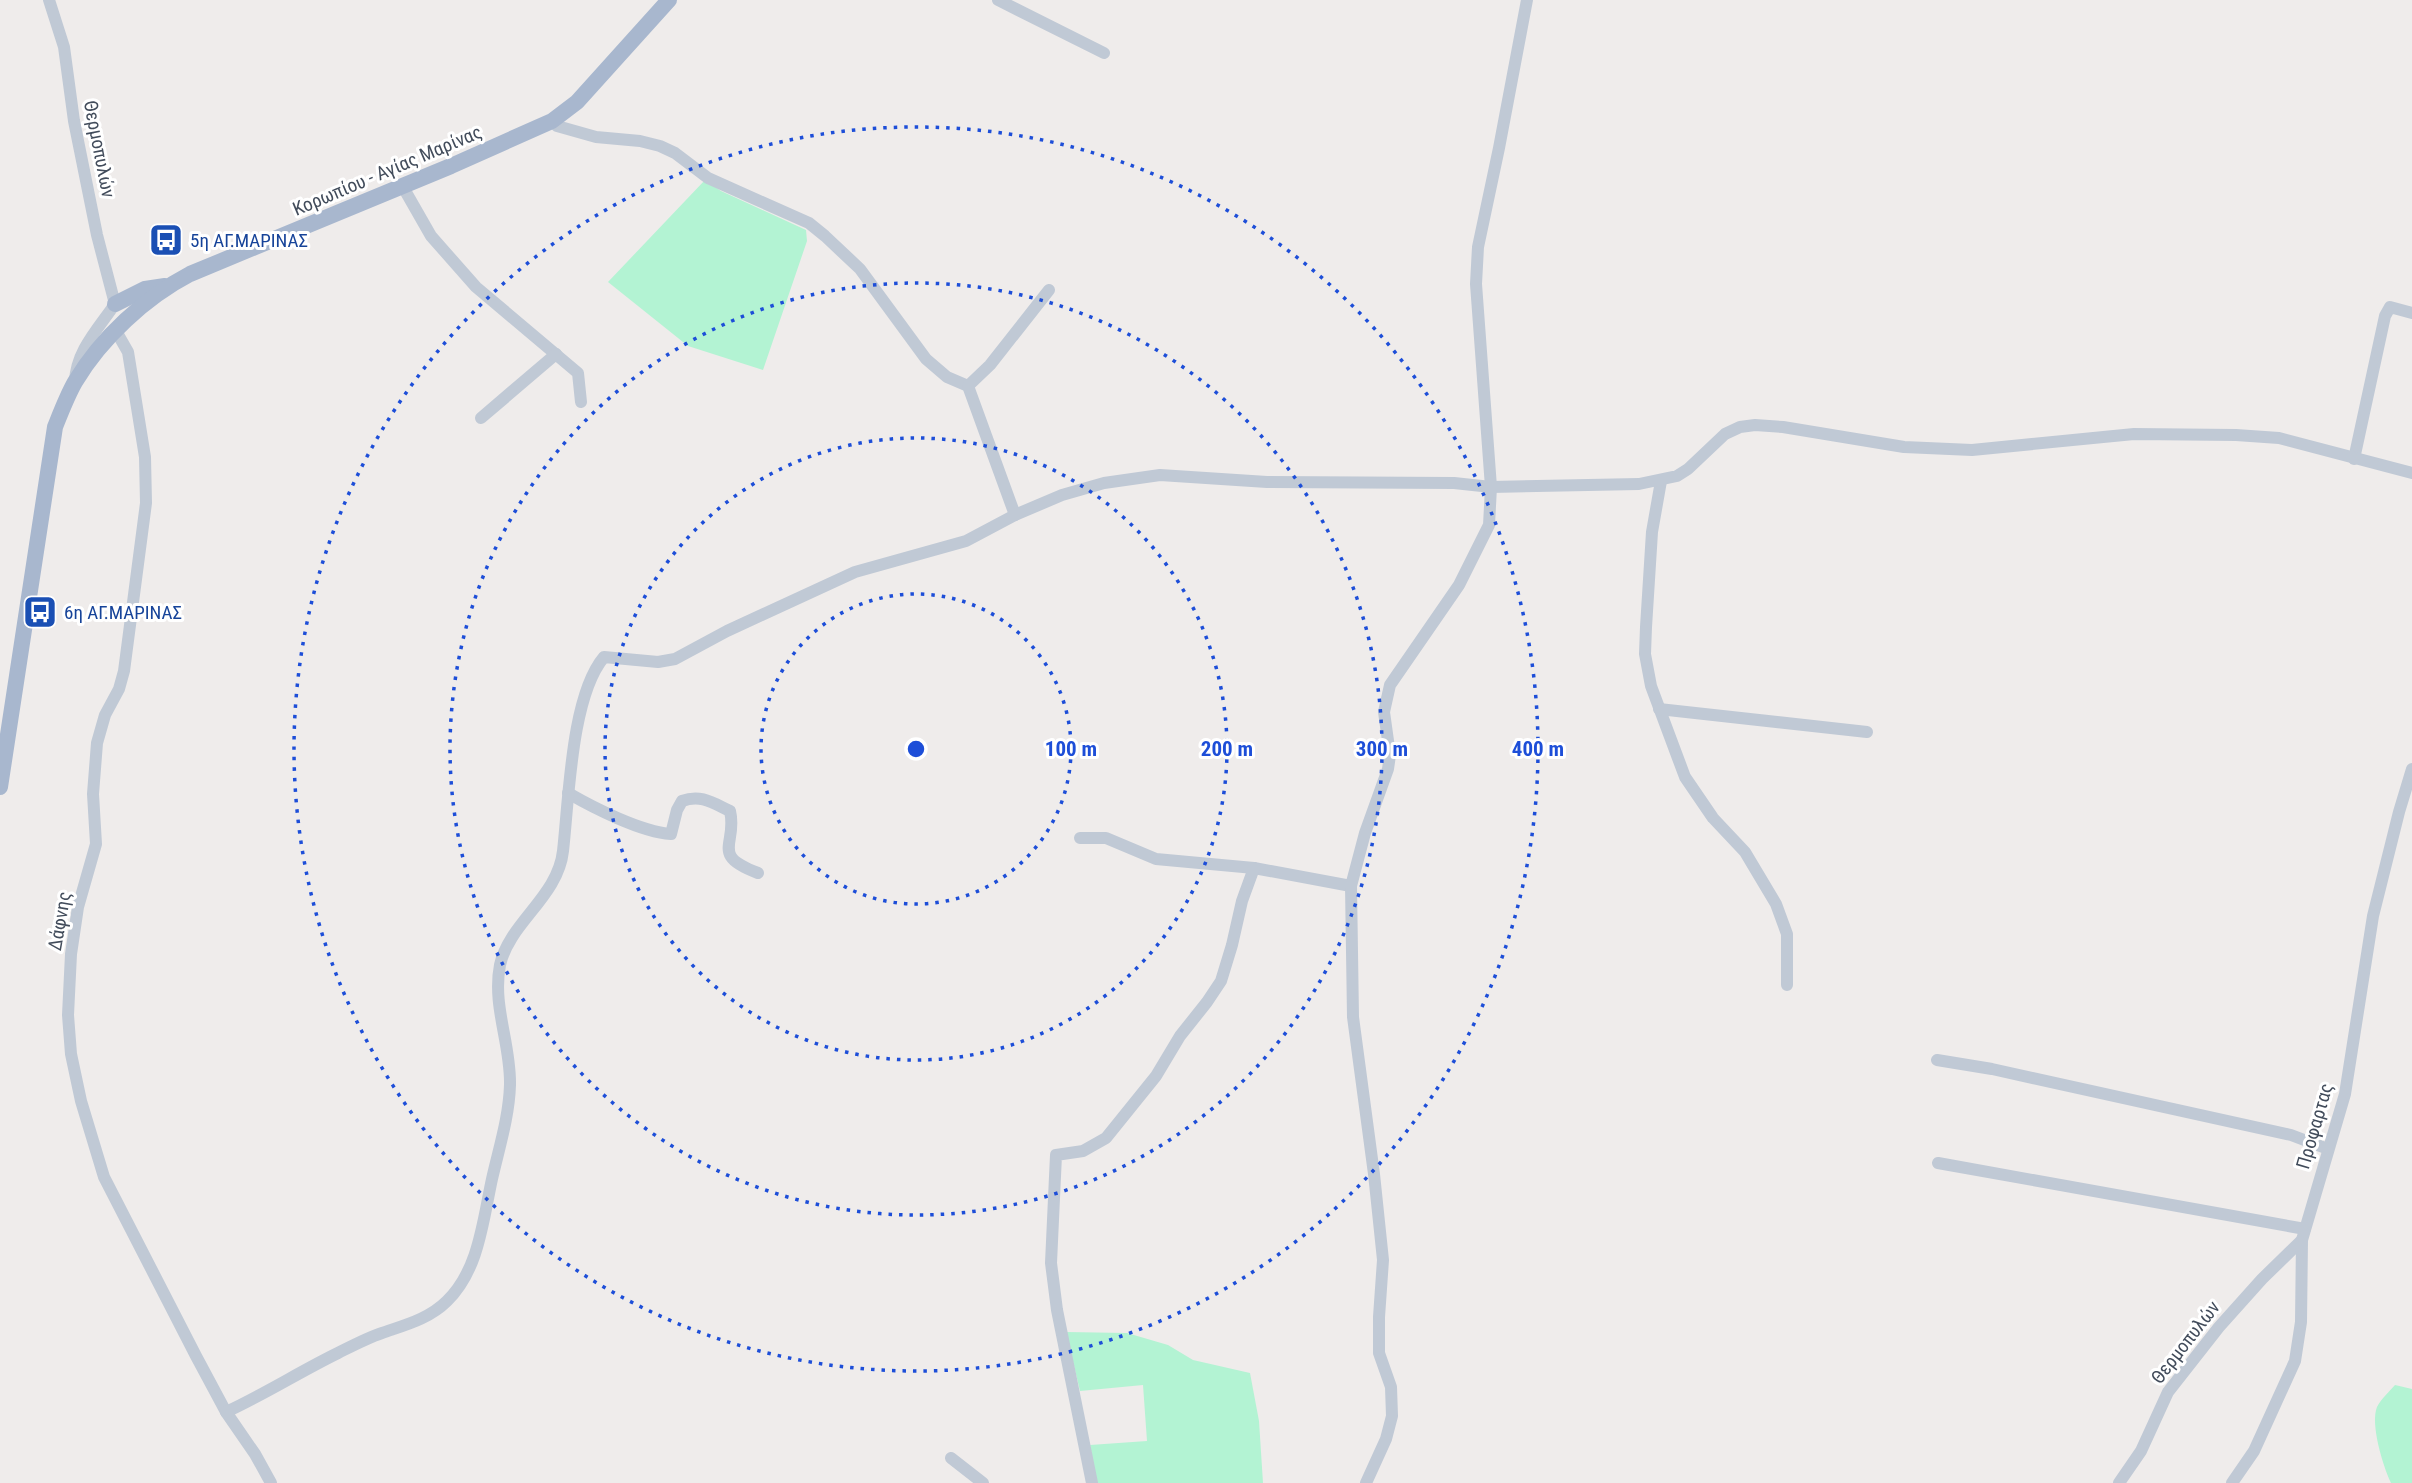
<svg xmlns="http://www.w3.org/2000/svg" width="2412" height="1483" viewBox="0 0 2412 1483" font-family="'Roboto Condensed',sans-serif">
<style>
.green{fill:#b3f3d3}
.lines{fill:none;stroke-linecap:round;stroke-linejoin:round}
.minor{stroke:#c0c9d5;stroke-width:12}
.major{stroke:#a8b7ce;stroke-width:16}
.ring{fill:none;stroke:#1d4ed8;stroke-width:3.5;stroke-dasharray:3.5 7}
.labels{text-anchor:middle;stroke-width:6;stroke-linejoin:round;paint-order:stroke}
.street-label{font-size:19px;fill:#424c5b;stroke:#fff}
.transit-label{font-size:19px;fill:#164399;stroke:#fff;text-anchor:start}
.centre{fill:#1d4ed8;stroke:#fff;stroke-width:3.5}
.ring-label{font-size:21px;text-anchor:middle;font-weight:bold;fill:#1d4ed8;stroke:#fff;stroke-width:6;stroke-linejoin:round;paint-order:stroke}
</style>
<rect width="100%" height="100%" fill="#efeceb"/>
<g class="green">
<path d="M705,180L721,191L806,230L807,241L763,370L688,346L608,282Z"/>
<path d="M1066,1332L1127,1333L1168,1345L1193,1360L1250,1373L1259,1421L1263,1483H1097L1090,1445L1147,1441L1143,1385L1080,1391Z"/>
<path d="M2395,1385L2412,1389V1483H2391C2383,1466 2370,1424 2377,1407C2381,1399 2390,1391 2395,1385Z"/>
</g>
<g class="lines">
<g class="minor">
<path d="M49,0L64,47L74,121L97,235L115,304C98,329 76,351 75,382"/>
<path d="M998,0L1104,53"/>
<path d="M552,121L557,126L596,137L640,141L660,146L675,153L708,178L809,223L825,236L860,269L926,359L947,377L968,386L1015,515"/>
<path d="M403,187L431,236L476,287L578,373L581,402"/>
<path d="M116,331L128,352L145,457L146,503L124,671L119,689L105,715L97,743L93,794L96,844L78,907L71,954L68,1015L71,1054L81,1101L104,1177L196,1356L226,1412L255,1454L271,1483"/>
<path d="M968,386L990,365L1049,290"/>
<path d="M481,418L556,354"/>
<path d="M2354,459L2385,316L2390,307L2412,313"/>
<path d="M1661,481L1652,532L1646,627L1645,654L1651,686L1685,777L1713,818L1745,852L1776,904L1787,934V985"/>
<path d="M1659,709L1867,732"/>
<path d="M568,793C594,808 641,832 671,834L677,810L682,801C701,794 713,803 730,811C738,844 709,855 758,873"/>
<path d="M1080,838H1106L1156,859L1254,868L1351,886"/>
<path d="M1937,1060L1992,1069L2291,1135L2328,1149"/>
<path d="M1938,1163L2305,1229"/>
<path d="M226,1412C265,1394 301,1371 338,1353C352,1346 367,1338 382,1333C405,1325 429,1319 447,1301C479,1270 483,1220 492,1179C499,1148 509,1117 510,1085C511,1044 492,1006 500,965C509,923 558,897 563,851C569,799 571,696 604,657L658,662L675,659L727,631L855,572L966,541L1015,515L1062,495L1104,483L1160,475L1267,482L1454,483L1491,487L1639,484L1677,476L1688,469L1725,434L1740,427L1755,425L1783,427L1904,447L1972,450L2134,434L2236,435L2279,438L2412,473"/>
<path d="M951,1458L983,1483"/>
<path d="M1092,1483L1057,1310L1051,1263L1056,1155L1083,1151L1106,1138L1156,1076L1180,1036L1207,1002L1221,981L1232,945L1242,901L1254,868"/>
<path d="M1366,1483L1386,1439L1392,1416L1391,1387L1379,1353V1317L1383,1260L1374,1174L1353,1017L1351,886L1365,833L1388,769L1390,755L1384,712L1390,685L1459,585L1489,525L1491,487L1476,284L1478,247L1499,148L1527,0"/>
<path d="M2119,1483L2141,1451L2168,1392L2219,1327L2262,1279L2302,1240"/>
<path d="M2232,1483L2254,1451L2295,1361L2301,1322L2302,1240L2345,1094L2373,916L2399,812L2412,769"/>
</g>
<g class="major">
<path d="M115,304L145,289L165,286"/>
<path d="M0,787L55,427C61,412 67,396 75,382C101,338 146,297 190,274L451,166L552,121L577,102L669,0"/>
</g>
</g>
<g class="ring">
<circle cx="916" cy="749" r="155"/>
<circle cx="916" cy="749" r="311"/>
<circle cx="916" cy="749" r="466"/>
<circle cx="916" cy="749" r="622"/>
</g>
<defs>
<symbol id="bus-square" viewBox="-11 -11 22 22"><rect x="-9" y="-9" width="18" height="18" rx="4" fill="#1a4fb4" stroke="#fff"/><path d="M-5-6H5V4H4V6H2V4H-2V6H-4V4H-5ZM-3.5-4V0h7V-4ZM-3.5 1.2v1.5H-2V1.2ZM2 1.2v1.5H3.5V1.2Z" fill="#fff"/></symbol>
</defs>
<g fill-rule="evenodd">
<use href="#bus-square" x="147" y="221" width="38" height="38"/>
<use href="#bus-square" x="21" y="593" width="38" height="38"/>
</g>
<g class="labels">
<g class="street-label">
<text transform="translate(100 149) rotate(79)" y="7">Θερμοπυλών</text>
<text transform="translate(387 170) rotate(-23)" y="7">Κορωπίου - Αγίας Μαρίνας</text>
<text transform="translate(59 921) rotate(-80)" y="7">Δάφνης</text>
<text transform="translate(2314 1126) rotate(-74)" y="7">Προφαρτας</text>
<text transform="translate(2185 1342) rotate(-52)" y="7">Θερμοπυλών</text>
</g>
<g class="transit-label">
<text x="190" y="247">5η ΑΓ.ΜΑΡΙΝΑΣ</text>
<text x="64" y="619">6η ΑΓ.ΜΑΡΙΝΑΣ</text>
</g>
</g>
<circle cx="916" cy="749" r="10" class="centre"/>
<g class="ring-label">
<text x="1071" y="756">100 m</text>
<text x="1227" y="756">200 m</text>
<text x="1382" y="756">300 m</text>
<text x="1538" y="756">400 m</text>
</g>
</svg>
